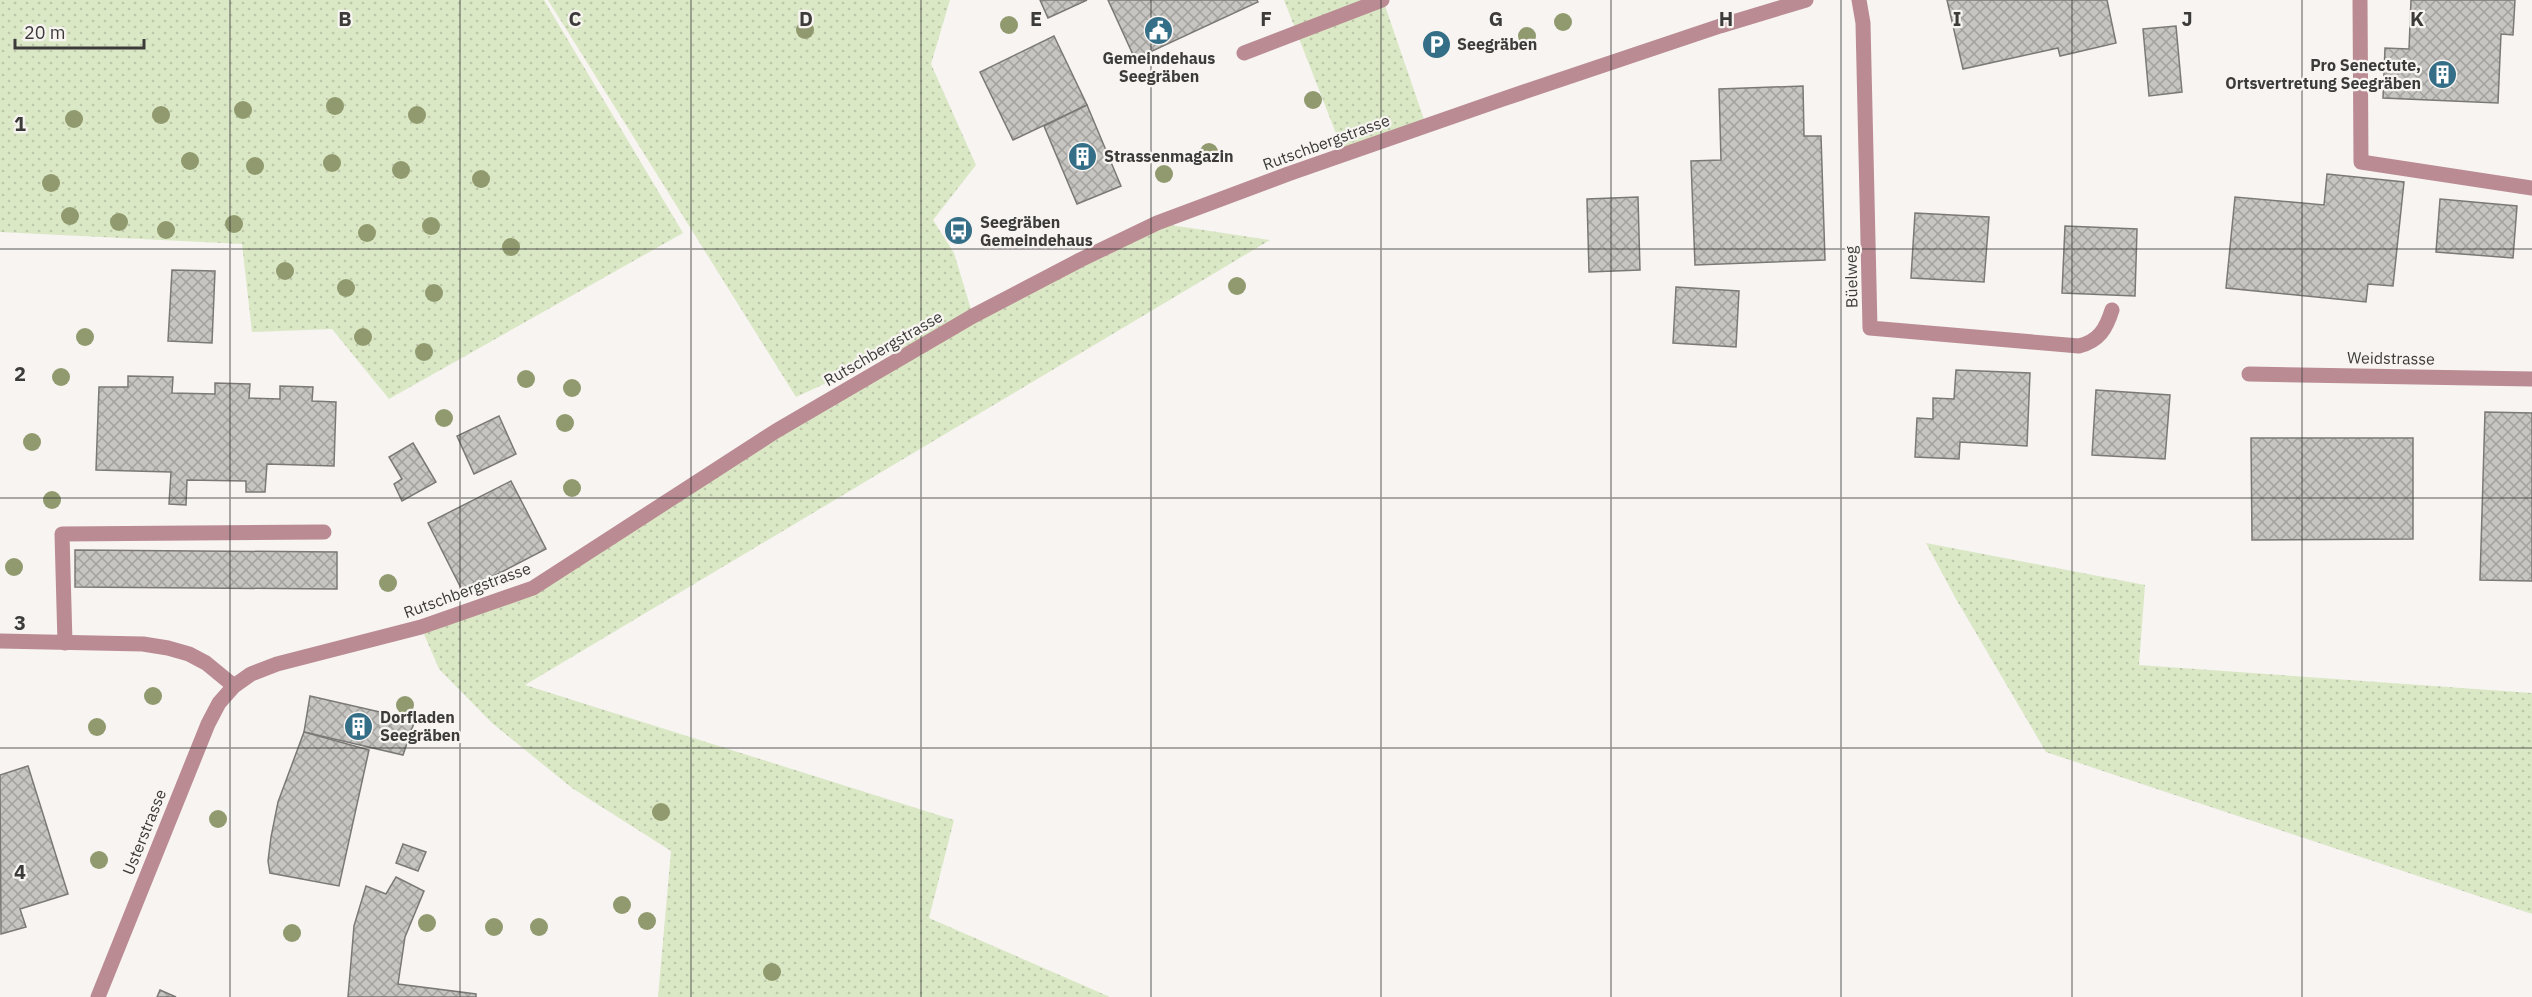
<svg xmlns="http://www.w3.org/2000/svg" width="2532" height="997" viewBox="0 0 2532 997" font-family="'IBM Plex Sans',sans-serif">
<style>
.grass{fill:url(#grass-dots)}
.building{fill:url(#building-cross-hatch);stroke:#7b7976;stroke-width:1.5}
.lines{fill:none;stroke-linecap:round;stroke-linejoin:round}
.minor{stroke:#ba8b92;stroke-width:15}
.tree{fill:#919a6e}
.grid{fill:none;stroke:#3c3b3a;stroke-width:1.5;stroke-opacity:0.55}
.labels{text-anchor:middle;stroke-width:4.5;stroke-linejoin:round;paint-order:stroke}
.poi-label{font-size:16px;font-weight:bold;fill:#3c3b3a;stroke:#f7f4f1;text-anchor:start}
.street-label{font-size:16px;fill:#3c3b3a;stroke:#f7f4f1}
.grid-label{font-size:20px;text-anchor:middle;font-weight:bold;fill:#3c3b3a;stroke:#f7f4f1;stroke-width:4.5;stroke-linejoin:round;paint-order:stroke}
</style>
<defs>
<pattern id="grass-dots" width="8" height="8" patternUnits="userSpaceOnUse" patternTransform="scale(1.5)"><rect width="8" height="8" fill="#dbe8c6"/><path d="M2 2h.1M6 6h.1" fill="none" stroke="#bdc8ab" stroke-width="1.8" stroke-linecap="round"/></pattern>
<pattern id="building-cross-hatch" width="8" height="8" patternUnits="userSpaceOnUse" patternTransform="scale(1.5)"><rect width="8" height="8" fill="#c7c5c1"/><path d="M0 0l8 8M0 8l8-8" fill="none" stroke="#a3a19e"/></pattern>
</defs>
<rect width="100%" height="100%" fill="#f7f4f1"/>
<g class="grass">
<path d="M0,0H544L683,233L389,399L332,329L252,332L242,244L0,232Z"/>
<path d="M548,0H950L931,64L976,165L933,220L954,253L973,316L1157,223L1270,240L525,685L954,820L929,918L1110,997H658L671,851L572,788L492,723L439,669L421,627L533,588L964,320L796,397Z"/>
<path d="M1284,0H1383L1426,125L1344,154Z"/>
<path d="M1926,543L2145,585L2139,665L2532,693V914L2046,752L1956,599Z"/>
</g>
<g class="building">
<path d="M1040,0H1087L1048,18Z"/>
<path d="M1108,0H1257L1258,2L1135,59Z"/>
<path d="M1947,0H2107L2116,43L2060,56L2058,48L1963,69Z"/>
<path d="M2411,0H2515L2513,35L2501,34L2498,103L2383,98L2385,48L2409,49Z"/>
<path d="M2176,26L2182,92L2149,96L2143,29Z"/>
<path d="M1054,36L1087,105L1013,140L980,72Z"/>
<path d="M1803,86L1804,136H1821L1825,260L1695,265L1691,161L1721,160L1719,89Z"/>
<path d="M1087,105L1121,186L1077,204L1044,126Z"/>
<path d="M2327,174L2404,182L2393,286L2368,284L2366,302L2226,288L2235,197L2324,205Z"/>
<path d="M1638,197L1640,270L1589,272L1587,199Z"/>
<path d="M2440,199L2517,206L2513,258L2436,252Z"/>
<path d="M1915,213L1989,217L1984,282L1911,278Z"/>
<path d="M2065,226L2137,229L2135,296L2062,293Z"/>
<path d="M172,270L215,271L212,343L168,341Z"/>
<path d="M1676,287L1739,291L1736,347L1673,343Z"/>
<path d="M1956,370L2030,373L2027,446L1960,442L1959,459L1915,457L1917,418L1933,419V398L1954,399Z"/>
<path d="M128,376L173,377L172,393L215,394V383L250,384L249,398L280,399V386L313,387L312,401L336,402L334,466L267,464L265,492H246V481L187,480L186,505L169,504L171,472L96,470L99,387H128Z"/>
<path d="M2096,390L2170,395L2165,459L2092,455Z"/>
<path d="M2485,412L2532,413V581L2480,580Z"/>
<path d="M499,416L516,454L474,474L457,436Z"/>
<path d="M2251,438H2413V539L2252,540Z"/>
<path d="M413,443L436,482L402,501L394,484L402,479L389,457Z"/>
<path d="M511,481L546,549L463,592L428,523Z"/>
<path d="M75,550L337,552V589L75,587Z"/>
<path d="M310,696L415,720L403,755L304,732Z"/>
<path d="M304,732L369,750L339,886L270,873L268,861L271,837L278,802Z"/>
<path d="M28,766L68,894L20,909L26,927L1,934L0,775Z"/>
<path d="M403,844L426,852L418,871L396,863Z"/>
<path d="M396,877L424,891L405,937L398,984L476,994V997H348L354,926L366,886L386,894Z"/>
<path d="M160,990L176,997H157Z"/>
</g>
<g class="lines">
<g class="minor">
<path d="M1859,0L1863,23L1870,328L2079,346C2099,341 2106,329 2112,310"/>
<path d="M2360,0L2361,162L2532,188"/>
<path d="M1244,53L1382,0"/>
<path d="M2249,374L2532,379"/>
<path d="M0,641L143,644L168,648L189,654L206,663L234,686"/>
<path d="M65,643L62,534L324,532"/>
<path d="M98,997L208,724L219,703L234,686L251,674L277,664L421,627L533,588L776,431L973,316L1080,260L1157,223L1288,174L1503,99L1720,26L1806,0"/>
</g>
</g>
<g class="tree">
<circle cx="1563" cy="22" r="9"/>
<circle cx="1009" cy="25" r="9"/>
<circle cx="805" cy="30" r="9"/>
<circle cx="1527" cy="36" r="9"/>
<circle cx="1313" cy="100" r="9"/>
<circle cx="335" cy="106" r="9"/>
<circle cx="243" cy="110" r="9"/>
<circle cx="161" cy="115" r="9"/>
<circle cx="417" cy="115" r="9"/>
<circle cx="74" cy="119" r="9"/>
<circle cx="1209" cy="152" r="9"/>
<circle cx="190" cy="161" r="9"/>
<circle cx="332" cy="163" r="9"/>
<circle cx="255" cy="166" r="9"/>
<circle cx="401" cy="170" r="9"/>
<circle cx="1164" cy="174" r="9"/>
<circle cx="481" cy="179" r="9"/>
<circle cx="51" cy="183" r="9"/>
<circle cx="70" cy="216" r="9"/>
<circle cx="119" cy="222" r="9"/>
<circle cx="234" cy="224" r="9"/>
<circle cx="431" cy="226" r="9"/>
<circle cx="166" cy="230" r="9"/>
<circle cx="367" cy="233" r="9"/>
<circle cx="511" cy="247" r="9"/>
<circle cx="285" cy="271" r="9"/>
<circle cx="1237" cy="286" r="9"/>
<circle cx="346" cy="288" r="9"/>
<circle cx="434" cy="293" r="9"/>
<circle cx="85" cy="337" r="9"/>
<circle cx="363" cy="337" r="9"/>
<circle cx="424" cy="352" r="9"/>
<circle cx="61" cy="377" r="9"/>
<circle cx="526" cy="379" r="9"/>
<circle cx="572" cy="388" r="9"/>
<circle cx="444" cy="418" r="9"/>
<circle cx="565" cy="423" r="9"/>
<circle cx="32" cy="442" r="9"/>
<circle cx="572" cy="488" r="9"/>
<circle cx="52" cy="500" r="9"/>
<circle cx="14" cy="567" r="9"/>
<circle cx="388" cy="583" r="9"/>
<circle cx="153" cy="696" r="9"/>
<circle cx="405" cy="705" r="9"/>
<circle cx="97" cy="727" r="9"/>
<circle cx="661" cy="812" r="9"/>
<circle cx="218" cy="819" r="9"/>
<circle cx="99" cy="860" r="9"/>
<circle cx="622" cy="905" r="9"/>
<circle cx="647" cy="921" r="9"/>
<circle cx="427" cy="923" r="9"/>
<circle cx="494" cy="927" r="9"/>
<circle cx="539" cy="927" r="9"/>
<circle cx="292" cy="933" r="9"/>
<circle cx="772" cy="972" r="9"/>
</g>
<path class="grid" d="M230,0V997M460,0V997M691,0V997M921,0V997M1151,0V997M1381,0V997M1611,0V997M1841,0V997M2072,0V997M2302,0V997M0,249H2532M0,498H2532M0,748H2532"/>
<defs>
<symbol id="civic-disc" viewBox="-11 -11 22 22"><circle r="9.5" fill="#346f87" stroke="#f7f4f1"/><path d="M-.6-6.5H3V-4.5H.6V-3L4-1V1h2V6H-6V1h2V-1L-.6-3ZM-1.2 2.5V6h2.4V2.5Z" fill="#fff"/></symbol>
<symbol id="parking-disc" viewBox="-11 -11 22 22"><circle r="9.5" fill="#346f87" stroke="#f7f4f1"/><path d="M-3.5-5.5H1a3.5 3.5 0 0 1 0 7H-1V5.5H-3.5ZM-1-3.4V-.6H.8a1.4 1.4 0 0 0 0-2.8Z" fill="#fff"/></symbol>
<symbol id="building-disc" viewBox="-11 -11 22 22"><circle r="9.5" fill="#346f87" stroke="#f7f4f1"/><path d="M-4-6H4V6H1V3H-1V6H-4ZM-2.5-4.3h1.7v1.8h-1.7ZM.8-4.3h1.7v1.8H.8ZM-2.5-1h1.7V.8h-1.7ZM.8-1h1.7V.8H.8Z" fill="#fff"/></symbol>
<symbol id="bus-disc" viewBox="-11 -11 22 22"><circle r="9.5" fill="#346f87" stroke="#f7f4f1"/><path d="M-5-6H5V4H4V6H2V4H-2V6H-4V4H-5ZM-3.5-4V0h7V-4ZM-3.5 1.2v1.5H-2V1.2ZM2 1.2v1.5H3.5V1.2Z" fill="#fff"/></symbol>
</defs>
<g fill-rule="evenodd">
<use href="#civic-disc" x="1142" y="14" width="33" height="33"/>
<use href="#parking-disc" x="1420" y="28" width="33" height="33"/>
<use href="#building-disc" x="2426" y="58" width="33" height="33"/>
<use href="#building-disc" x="1066" y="140" width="33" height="33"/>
<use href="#bus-disc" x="942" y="214" width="33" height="33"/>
<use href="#building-disc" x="342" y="710" width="33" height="33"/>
</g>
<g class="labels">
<g class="poi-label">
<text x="1457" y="50">Seegräben</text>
<text x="1159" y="64" text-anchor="middle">Gemeindehaus<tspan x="1159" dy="18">Seegräben</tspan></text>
<text x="2421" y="71" text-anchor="end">Pro Senectute,<tspan x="2421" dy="18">Ortsvertretung Seegräben</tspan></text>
<text x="1104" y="162">Strassenmagazin</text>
<text x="980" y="228">Seegräben<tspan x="980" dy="18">Gemeindehaus</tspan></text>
<text x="380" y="723">Dorfladen<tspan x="380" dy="18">Seegräben</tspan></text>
</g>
<g class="street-label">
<text transform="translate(1326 142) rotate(-20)" y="6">Rutschbergstrasse</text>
<text transform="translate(1851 277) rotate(-91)" y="6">Büelweg</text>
<text transform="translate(883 348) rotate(-30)" y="6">Rutschbergstrasse</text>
<text transform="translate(2391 358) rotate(1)" y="6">Weidstrasse</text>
<text transform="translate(467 590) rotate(-20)" y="6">Rutschbergstrasse</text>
<text transform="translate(144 832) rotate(-68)" y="6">Usterstrasse</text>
</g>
</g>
<g class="grid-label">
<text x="345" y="26">B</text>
<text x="575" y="26">C</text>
<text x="806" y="26">D</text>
<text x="1036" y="26">E</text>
<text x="1266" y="26">F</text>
<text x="1496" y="26">G</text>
<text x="1726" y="26">H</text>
<text x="1957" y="26">I</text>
<text x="2187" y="26">J</text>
<text x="2417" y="26">K</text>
<text x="20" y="131">1</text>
<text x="20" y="381">2</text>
<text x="20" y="630">3</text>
<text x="20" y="879">4</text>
</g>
<path d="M15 39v9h129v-9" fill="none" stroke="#3c3b3a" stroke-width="3"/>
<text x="24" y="39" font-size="18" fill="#3c3b3a" stroke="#f7f4f1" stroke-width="4.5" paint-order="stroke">20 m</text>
</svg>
